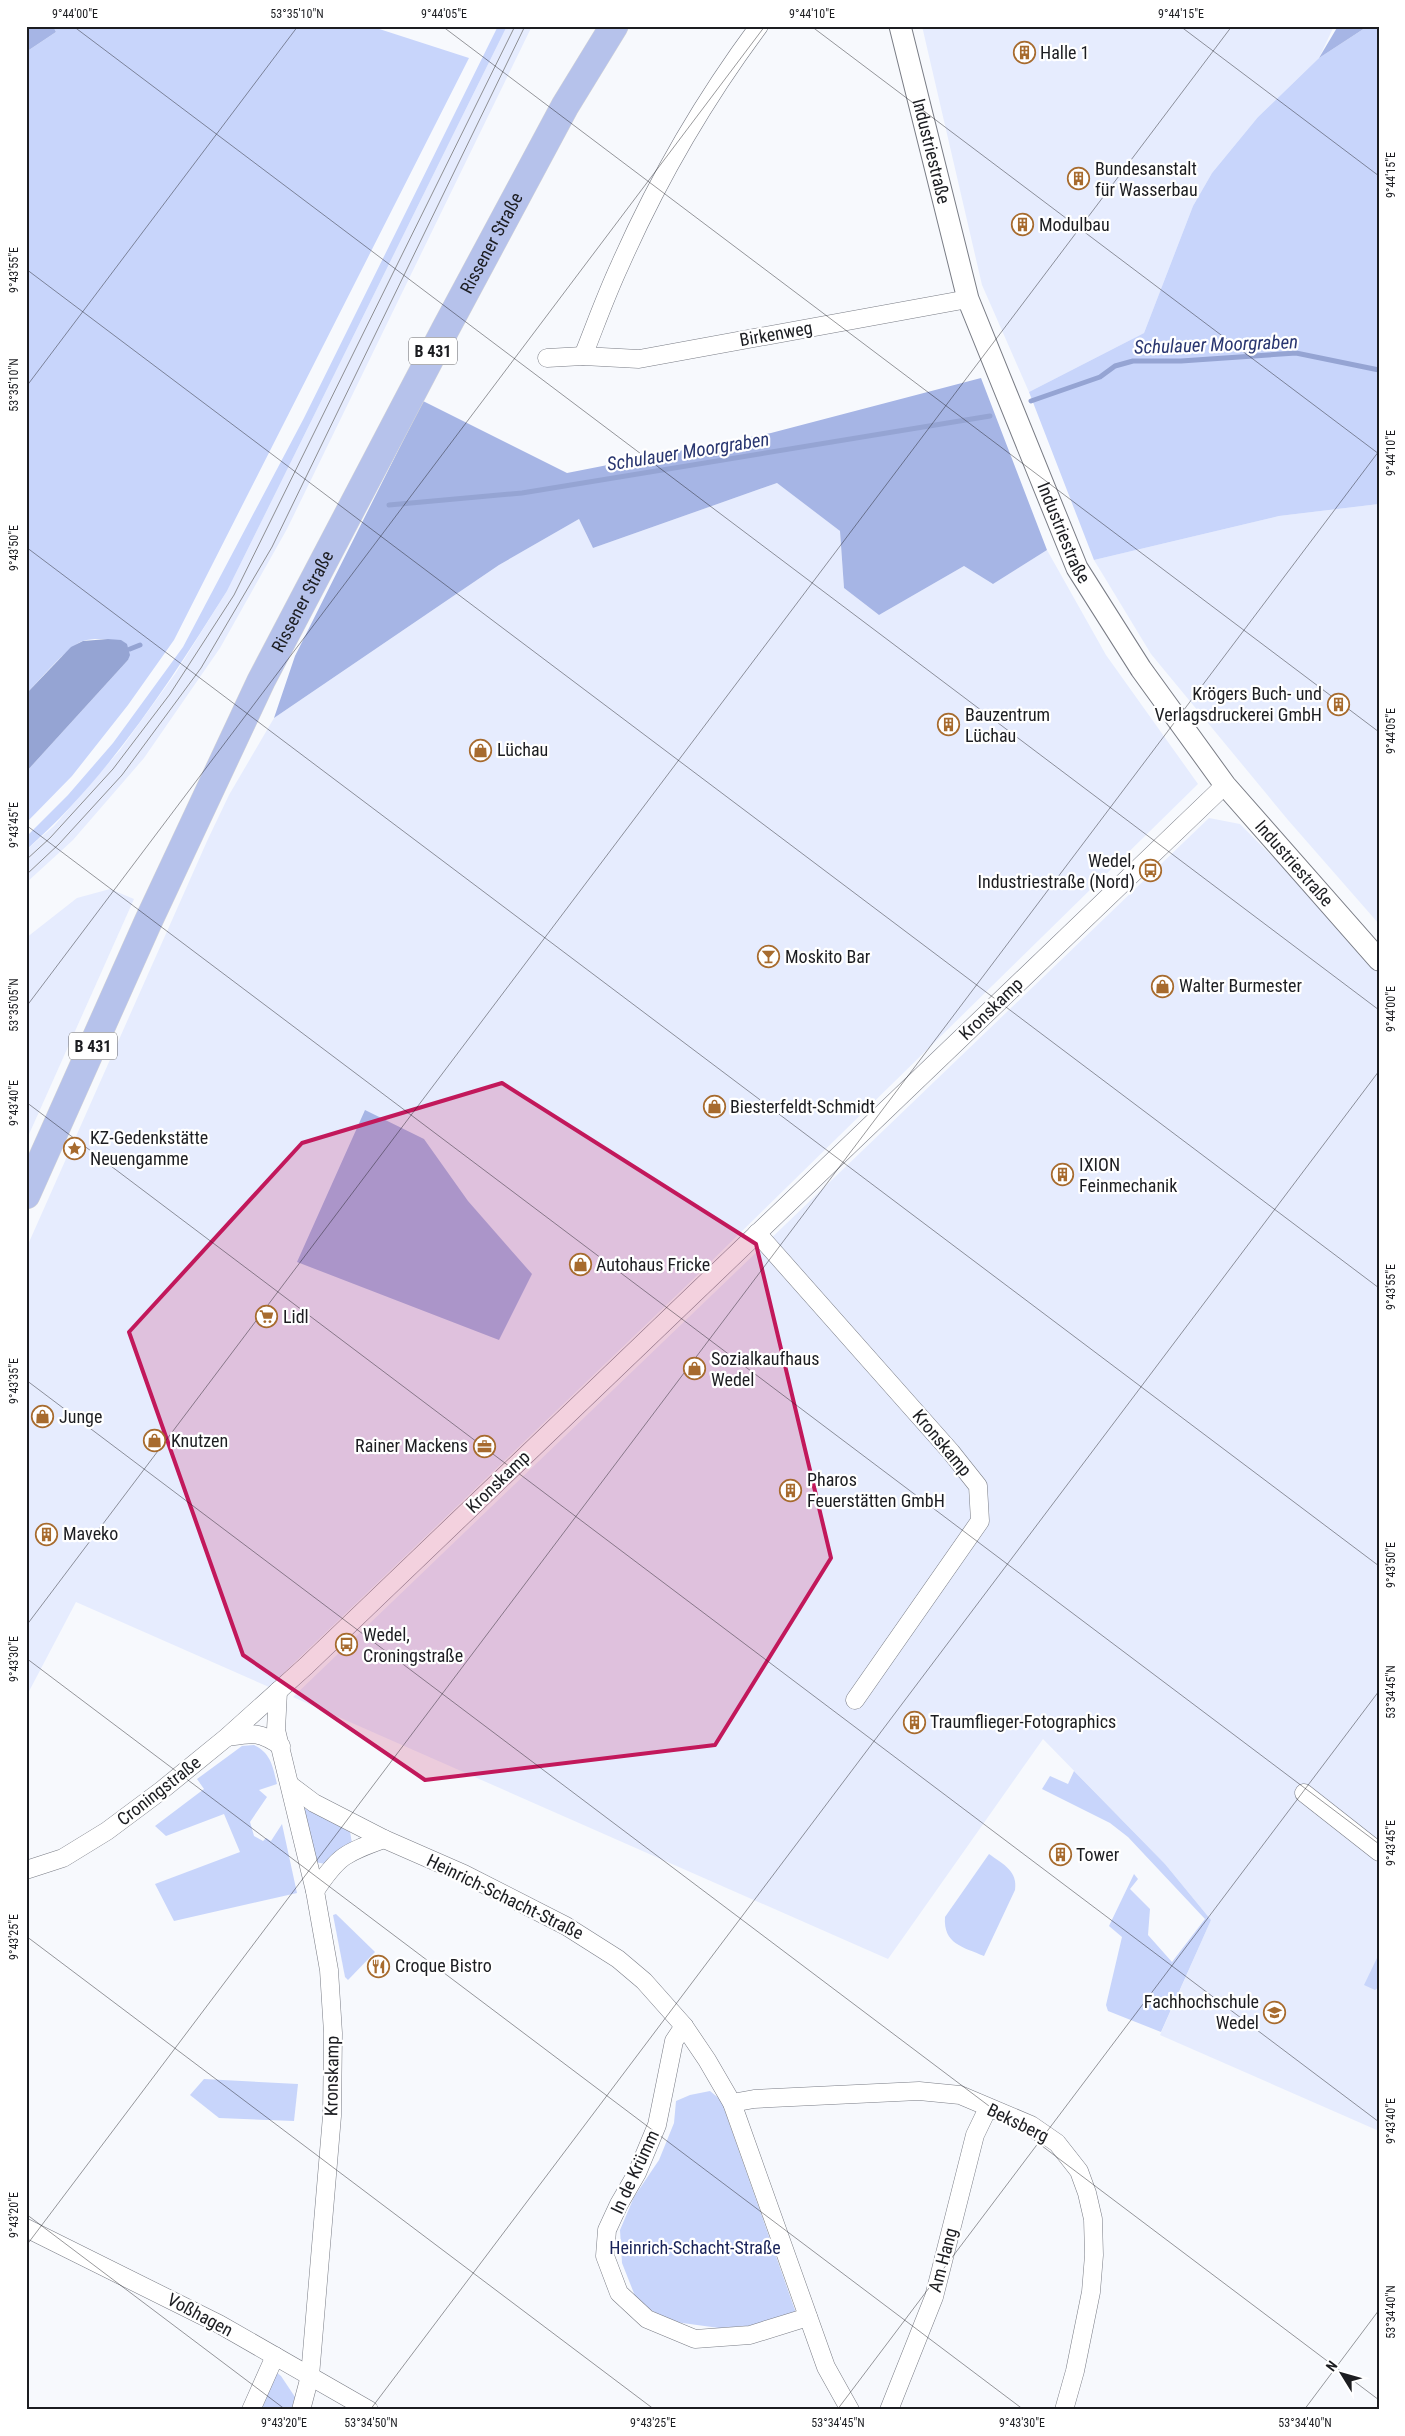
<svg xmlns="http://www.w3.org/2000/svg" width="1405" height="2436" viewBox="0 0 1405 2436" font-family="'Roboto Condensed',sans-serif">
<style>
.built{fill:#e6ecfe}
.green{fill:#c8d5fb}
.forest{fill:#a6b5e5}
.water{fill:#95a4d3}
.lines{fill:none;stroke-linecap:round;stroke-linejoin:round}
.stream{stroke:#95a4d3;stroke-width:5}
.minor-casing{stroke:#797c85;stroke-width:19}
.tertiary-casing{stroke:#797c85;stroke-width:23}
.primary-casing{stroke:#d6d6d7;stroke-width:29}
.minor{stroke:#fff;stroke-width:18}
.tertiary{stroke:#fff;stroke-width:21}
.primary{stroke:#b6c2eb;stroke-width:28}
.tram{stroke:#8d8e92;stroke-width:1}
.marked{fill:#c2185b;fill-opacity:0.2;stroke:#c2185b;stroke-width:4;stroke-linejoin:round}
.ticks{fill:none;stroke:#1c1d21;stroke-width:1;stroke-opacity:0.45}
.labels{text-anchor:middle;stroke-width:4.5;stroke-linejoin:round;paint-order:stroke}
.shield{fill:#fff;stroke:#606164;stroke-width:1}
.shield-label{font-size:16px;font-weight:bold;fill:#1c1d21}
.poi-label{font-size:18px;fill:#1c1d21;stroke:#fff;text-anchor:start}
.street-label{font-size:18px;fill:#1c1d21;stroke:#fff}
.park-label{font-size:18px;fill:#182259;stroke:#fff}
.water-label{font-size:19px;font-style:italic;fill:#293670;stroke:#fff}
.neatline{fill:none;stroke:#1c1d21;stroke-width:2}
.ticks-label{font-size:12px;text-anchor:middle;fill:#1c1d21}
</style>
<rect width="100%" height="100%" fill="#f7f9fd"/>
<g class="built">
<path d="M507,26H532L287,529L220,648L144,758L73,840L26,883V850L54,826L120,750L175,674L227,591Z"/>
<path d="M922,26H1334L1319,58L1258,117L1212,173L1193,206L1144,333L1029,392L982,285Z"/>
<path d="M777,483L840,531L844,588L879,615L964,566L993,584L1047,550L1106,655L1198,784L685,1287L269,1687L76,1602L26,1697V1249L208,839L229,795L274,718L499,565L579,519L593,548Z"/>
<path d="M1379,504V924L1288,820L1151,654L1094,560L1279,516Z"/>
<path d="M1209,818L1240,824L1379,964V2131L1160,2035L1211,1920L1165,1864L1043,1739L888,1959L293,1697Z"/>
<path d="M110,889L134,899L26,1141V938L77,898Z"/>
</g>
<g class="green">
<path d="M53,26H370L469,58L174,640L128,705L72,776L26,823V772L128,660C130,648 128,641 114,640C105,639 92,638 83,641C69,645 38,682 26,694V120L29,110L26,103V52L56,32Z"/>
<path d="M498,26H507L227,591C169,683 109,777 26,850V837L68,795L113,743L183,647L304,418Z"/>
<path d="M1368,26H1379V504L1279,516L1094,560L1029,392L1144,333L1193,206L1212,173L1258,117L1319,58Z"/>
<path d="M254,1745C271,1753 273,1767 277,1784L259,1790L267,1797L250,1822L254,1836L263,1841L266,1838L271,1841L282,1824L297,1893L174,1921L155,1884L240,1852L224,1814L166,1836L155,1826L204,1789L197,1779L242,1746Z"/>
<path d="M1074,1771L1165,1864L1211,1920L1161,2032L1108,2011L1106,2005L1122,1937L1109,1926L1134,1874L1138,1879L1130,1889L1150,1909L1148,1935L1172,1962L1205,1919L1128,1837L1110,1823L1042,1789L1050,1776L1068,1784Z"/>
<path d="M303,1807L350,1832L352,1843L326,1864L314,1862Z"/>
<path d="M989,1854C1003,1864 1018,1871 1015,1890L984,1956C963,1947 943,1944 945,1917Z"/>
<path d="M336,1914L375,1952L348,1980L345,1977L333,1915Z"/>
<path d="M1377,1958L1379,1959V1987L1375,1990L1364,1985Z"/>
<path d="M204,2079L298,2084L294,2121L219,2118L190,2095Z"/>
<path d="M710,2091L721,2100L796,2313L760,2325L719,2328L668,2321L637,2301L622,2263L620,2230L634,2197L659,2160L674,2123L676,2101L690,2095Z"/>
<path d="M272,2369L281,2376L295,2397L291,2410H254Z"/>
</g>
<g class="forest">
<path d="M26,26H53L56,32L26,52Z"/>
<path d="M1338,26H1368L1319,58Z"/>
<path d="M981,378L1047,550L993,584L964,566L879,615L844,588L840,531L777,483L593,548L579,519L499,565L274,718L295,656L423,401L567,473L771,433Z"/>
<path d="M365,1110L424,1139L468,1201L532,1274L499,1340L297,1262Z"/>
</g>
<path class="water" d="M108,639L121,640L127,644L130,655L128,660L26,772V694L71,647L83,641Z"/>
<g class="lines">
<g class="stream">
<path d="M1031,401L1100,377L1115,366L1133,361H1181L1296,353L1379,370"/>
<path d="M389,505L522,493L990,416"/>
<path d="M130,649L140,645"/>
</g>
<defs>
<g id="minor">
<path d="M583,356C595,326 606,295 620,265C657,181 704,100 759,26"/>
<path d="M547,358L583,356L639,359L968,299"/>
<path d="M757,1233L951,1452L978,1486L980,1521L855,1700"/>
<path d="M278,1691L276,1730L315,1891L329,1970L333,2033L332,2116L310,2376L301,2410"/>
<path d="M228,1737C253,1733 259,1731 281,1746"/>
<path d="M290,1785L314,1803L384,1839L464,1874L566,1926L618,1959L644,1981L684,2026L707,2060L732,2103L826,2367L850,2410"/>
<path d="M1304,1793L1379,1852"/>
<path d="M26,1870L63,1858L107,1831L162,1790L227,1737L306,1666L1225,785"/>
<path d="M315,1891C338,1856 345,1853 384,1839"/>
<path d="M684,2026L674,2041L657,2125L637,2173L619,2204L607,2230L605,2256L619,2293L647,2319L695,2339L750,2335L808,2317"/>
<path d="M732,2103L754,2099L919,2091L960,2095L1031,2125L1057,2143L1079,2171L1087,2193L1093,2219L1094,2255L1091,2292L1075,2371L1064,2410"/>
<path d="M26,2228L219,2324L369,2410"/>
<path d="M251,2410L275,2356"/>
<path d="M889,2410L934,2297L975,2135L988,2108"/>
</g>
<g id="tertiary">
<path id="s1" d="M900,26L968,299L1077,568L1141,669L1225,785L1379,960"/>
</g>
<g id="primary">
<path id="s2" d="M26,1195L148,922L261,681L446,328L565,106L614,26"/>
</g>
</defs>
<use href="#minor" class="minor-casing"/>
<use href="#tertiary" class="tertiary-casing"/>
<use href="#primary" class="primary-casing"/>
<use href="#minor" class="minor"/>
<use href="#tertiary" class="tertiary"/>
<use href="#primary" class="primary"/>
<g class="tram">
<path d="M26,860L50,838L113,769L170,694L234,595L515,26"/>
<path d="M26,875L59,844L122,775L201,668L272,547L525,26"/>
</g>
</g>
<path class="marked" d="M502,1083L756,1244L831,1558L715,1745L425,1780L243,1655L129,1332L302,1143Z"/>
<path class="ticks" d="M73,26L1379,1010M442,26L1379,732M811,26L1379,454M1180,26L1379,176M26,269L1379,1288M26,387L298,26M26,547L1379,1566M26,825L1379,1844M26,1007L765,26M26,1102L1379,2122M26,1380L1379,2400M26,1626L1232,26M26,1658L1024,2410M26,1936L655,2410M26,2214L286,2410M26,2246L1379,451M370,2410L1379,1071M837,2410L1379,1691M1304,2410L1379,2310"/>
<defs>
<symbol id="building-ring" viewBox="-11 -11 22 22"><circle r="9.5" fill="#fff" stroke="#a76b2e" stroke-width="1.5"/><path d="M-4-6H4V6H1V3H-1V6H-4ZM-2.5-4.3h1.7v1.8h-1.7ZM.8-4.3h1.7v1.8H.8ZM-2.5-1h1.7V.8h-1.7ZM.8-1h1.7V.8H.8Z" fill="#a76b2e"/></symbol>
<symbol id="shop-ring" viewBox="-11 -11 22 22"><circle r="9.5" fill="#fff" stroke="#a76b2e" stroke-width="1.5"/><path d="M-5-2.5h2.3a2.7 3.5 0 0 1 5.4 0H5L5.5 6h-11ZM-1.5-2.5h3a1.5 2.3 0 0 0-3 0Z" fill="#a76b2e"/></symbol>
<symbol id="bus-ring" viewBox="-11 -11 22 22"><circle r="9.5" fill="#fff" stroke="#a76b2e" stroke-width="1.5"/><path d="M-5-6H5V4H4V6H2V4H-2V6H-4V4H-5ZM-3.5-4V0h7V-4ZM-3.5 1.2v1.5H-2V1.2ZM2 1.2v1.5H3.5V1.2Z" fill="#a76b2e"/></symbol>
<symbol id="bar-ring" viewBox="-11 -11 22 22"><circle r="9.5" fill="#fff" stroke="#a76b2e" stroke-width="1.5"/><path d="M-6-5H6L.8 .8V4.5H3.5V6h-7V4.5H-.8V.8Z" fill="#a76b2e"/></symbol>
<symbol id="sight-ring" viewBox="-11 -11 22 22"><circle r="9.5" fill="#fff" stroke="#a76b2e" stroke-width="1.5"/><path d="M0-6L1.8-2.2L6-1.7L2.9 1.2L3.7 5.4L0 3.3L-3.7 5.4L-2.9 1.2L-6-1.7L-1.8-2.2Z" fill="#a76b2e"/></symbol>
<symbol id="supermarket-ring" viewBox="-11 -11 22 22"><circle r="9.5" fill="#fff" stroke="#a76b2e" stroke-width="1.5"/><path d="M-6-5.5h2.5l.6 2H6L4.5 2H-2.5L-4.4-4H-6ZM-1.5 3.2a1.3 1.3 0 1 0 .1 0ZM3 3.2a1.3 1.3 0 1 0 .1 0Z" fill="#a76b2e"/></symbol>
<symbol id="office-ring" viewBox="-11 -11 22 22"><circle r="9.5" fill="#fff" stroke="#a76b2e" stroke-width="1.5"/><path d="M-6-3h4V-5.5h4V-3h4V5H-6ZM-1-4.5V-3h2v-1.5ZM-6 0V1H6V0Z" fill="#a76b2e"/></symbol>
<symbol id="restaurant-ring" viewBox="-11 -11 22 22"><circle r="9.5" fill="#fff" stroke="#a76b2e" stroke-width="1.5"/><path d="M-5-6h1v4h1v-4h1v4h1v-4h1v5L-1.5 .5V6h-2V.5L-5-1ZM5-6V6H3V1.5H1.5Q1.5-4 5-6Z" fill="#a76b2e"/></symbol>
<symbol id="university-ring" viewBox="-11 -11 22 22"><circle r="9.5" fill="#fff" stroke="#a76b2e" stroke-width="1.5"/><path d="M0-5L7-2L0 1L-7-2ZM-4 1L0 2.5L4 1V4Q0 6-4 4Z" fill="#a76b2e"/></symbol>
</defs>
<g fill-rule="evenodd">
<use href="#building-ring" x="1012" y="40" width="25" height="25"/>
<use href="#building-ring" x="1066" y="166" width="25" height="25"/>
<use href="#building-ring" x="1010" y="212" width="25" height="25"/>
<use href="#building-ring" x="1326" y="692" width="25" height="25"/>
<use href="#building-ring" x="936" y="712" width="25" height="25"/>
<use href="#shop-ring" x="468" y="738" width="25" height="25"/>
<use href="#bus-ring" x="1138" y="858" width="25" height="25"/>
<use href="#bar-ring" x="756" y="944" width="25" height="25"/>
<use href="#shop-ring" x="1150" y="974" width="25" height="25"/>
<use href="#shop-ring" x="702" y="1094" width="25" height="25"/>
<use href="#sight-ring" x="62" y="1136" width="25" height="25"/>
<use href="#building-ring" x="1050" y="1162" width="25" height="25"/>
<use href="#shop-ring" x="568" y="1252" width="25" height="25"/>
<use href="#supermarket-ring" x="254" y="1304" width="25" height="25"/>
<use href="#shop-ring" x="682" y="1356" width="25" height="25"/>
<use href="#shop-ring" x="30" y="1404" width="25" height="25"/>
<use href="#shop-ring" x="142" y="1428" width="25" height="25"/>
<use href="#office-ring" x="472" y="1434" width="25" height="25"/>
<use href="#building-ring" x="778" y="1478" width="25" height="25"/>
<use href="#building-ring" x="34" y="1522" width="25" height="25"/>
<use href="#bus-ring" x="334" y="1632" width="25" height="25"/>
<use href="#building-ring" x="902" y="1710" width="25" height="25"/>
<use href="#building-ring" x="1048" y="1842" width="25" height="25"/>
<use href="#restaurant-ring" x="366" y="1954" width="25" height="25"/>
<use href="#university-ring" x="1262" y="2000" width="25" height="25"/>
</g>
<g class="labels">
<g class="shield">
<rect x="409" y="337.5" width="48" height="27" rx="4"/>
<rect x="69" y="1032.5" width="48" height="27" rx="4"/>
</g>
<g class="shield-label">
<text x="433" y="357">B 431</text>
<text x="93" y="1052">B 431</text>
</g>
<g class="poi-label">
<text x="1040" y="59">Halle 1</text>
<text x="1095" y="175">Bundesanstalt<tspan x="1095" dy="21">für Wasserbau</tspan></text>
<text x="1039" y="231">Modulbau</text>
<text x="1322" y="700" text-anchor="end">Krögers Buch- und<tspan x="1322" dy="21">Verlagsdruckerei GmbH</tspan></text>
<text x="965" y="721">Bauzentrum<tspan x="965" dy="21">Lüchau</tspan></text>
<text x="497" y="756">Lüchau</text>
<text x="1135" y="867" text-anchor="end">Wedel,<tspan x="1135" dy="21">Industriestraße (Nord)</tspan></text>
<text x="785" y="963">Moskito Bar</text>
<text x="1179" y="992">Walter Burmester</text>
<text x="730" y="1113">Biesterfeldt-Schmidt</text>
<text x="90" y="1144">KZ-Gedenkstätte<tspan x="90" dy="21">Neuengamme</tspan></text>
<text x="1079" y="1171">IXION<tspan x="1079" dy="21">Feinmechanik</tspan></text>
<text x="596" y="1271">Autohaus Fricke</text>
<text x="283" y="1323">Lidl</text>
<text x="711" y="1365">Sozialkaufhaus<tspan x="711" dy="21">Wedel</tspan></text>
<text x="59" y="1423">Junge</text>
<text x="171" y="1447">Knutzen</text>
<text x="468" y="1452" text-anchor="end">Rainer Mackens</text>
<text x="807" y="1486">Pharos<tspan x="807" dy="21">Feuerstätten GmbH</tspan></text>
<text x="63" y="1540">Maveko</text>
<text x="363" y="1641">Wedel,<tspan x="363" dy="21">Croningstraße</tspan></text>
<text x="930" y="1728">Traumflieger-Fotographics</text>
<text x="1076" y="1861">Tower</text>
<text x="395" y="1972">Croque Bistro</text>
<text x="1259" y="2008" text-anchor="end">Fachhochschule<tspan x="1259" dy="21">Wedel</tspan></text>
</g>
<g class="street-label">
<text dy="6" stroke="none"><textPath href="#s1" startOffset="129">Industriestraße</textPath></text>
<text dy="6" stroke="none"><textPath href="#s2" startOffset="1060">Rissener Straße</textPath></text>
<text transform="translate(776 334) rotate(-10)" y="6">Birkenweg</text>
<text dy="6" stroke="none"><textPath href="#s1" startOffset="534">Industriestraße</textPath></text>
<text dy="6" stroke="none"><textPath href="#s2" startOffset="655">Rissener Straße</textPath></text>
<text dy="6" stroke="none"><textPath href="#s1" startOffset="939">Industriestraße</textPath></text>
<text transform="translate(991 1009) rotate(-44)" y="6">Kronskamp</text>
<text transform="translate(942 1443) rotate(50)" y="6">Kronskamp</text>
<text transform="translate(498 1482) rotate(-44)" y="6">Kronskamp</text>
<text transform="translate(159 1791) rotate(-38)" y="6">Croningstraße</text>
<text transform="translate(505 1897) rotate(26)" y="6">Heinrich-Schacht-Straße</text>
<text transform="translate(332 2076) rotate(-89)" y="6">Kronskamp</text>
<text transform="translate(1018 2123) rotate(26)" y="6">Beksberg</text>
<text transform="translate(635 2172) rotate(-65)" y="6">In de Krümm</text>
<text transform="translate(943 2260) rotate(-75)" y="6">Am Hang</text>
<text transform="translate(200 2315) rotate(28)" y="6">Voßhagen</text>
</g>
<g class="park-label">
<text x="695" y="2254">Heinrich-Schacht-Straße</text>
</g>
<g class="water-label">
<text transform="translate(1216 344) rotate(-2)" y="7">Schulauer Moorgraben</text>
<text transform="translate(688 451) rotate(-9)" y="7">Schulauer Moorgraben</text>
</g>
</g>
<rect width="1405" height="2436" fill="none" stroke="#ffffff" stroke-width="55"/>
<g transform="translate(1342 2374) rotate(307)" stroke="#ffffff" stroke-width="4" paint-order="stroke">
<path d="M0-4L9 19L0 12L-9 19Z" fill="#1c1d21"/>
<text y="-8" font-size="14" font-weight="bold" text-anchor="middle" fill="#1c1d21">N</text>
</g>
<rect x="28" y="28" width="1350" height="2380" class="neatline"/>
<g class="ticks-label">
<text x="75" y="18">9°44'00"E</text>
<text x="297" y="18">53°35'10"N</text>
<text x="444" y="18">9°44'05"E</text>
<text x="812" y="18">9°44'10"E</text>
<text x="1181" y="18">9°44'15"E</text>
<text transform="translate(1391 175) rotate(-90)" y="4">9°44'15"E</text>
<text transform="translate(14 270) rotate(-90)" y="4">9°43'55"E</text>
<text transform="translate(14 385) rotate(-90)" y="4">53°35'10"N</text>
<text transform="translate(1391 453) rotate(-90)" y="4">9°44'10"E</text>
<text transform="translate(14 548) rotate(-90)" y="4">9°43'50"E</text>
<text transform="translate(1391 731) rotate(-90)" y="4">9°44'05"E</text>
<text transform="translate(14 825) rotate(-90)" y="4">9°43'45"E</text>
<text transform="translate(14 1005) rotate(-90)" y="4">53°35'05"N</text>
<text transform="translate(1391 1009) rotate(-90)" y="4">9°44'00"E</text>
<text transform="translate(14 1103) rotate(-90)" y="4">9°43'40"E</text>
<text transform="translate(1391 1287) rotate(-90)" y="4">9°43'55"E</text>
<text transform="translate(14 1381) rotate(-90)" y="4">9°43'35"E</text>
<text transform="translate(1391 1565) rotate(-90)" y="4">9°43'50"E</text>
<text transform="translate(14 1659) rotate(-90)" y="4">9°43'30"E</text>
<text transform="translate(1391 1692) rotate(-90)" y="4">53°34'45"N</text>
<text transform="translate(1391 1843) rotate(-90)" y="4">9°43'45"E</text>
<text transform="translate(14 1937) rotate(-90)" y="4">9°43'25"E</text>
<text transform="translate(1391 2121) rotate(-90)" y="4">9°43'40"E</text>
<text transform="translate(14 2215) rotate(-90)" y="4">9°43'20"E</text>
<text transform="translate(1391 2312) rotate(-90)" y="4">53°34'40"N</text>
<text x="284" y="2427">9°43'20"E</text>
<text x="371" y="2427">53°34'50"N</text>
<text x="653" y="2427">9°43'25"E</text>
<text x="838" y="2427">53°34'45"N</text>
<text x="1022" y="2427">9°43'30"E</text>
<text x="1305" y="2427">53°34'40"N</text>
</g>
</svg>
